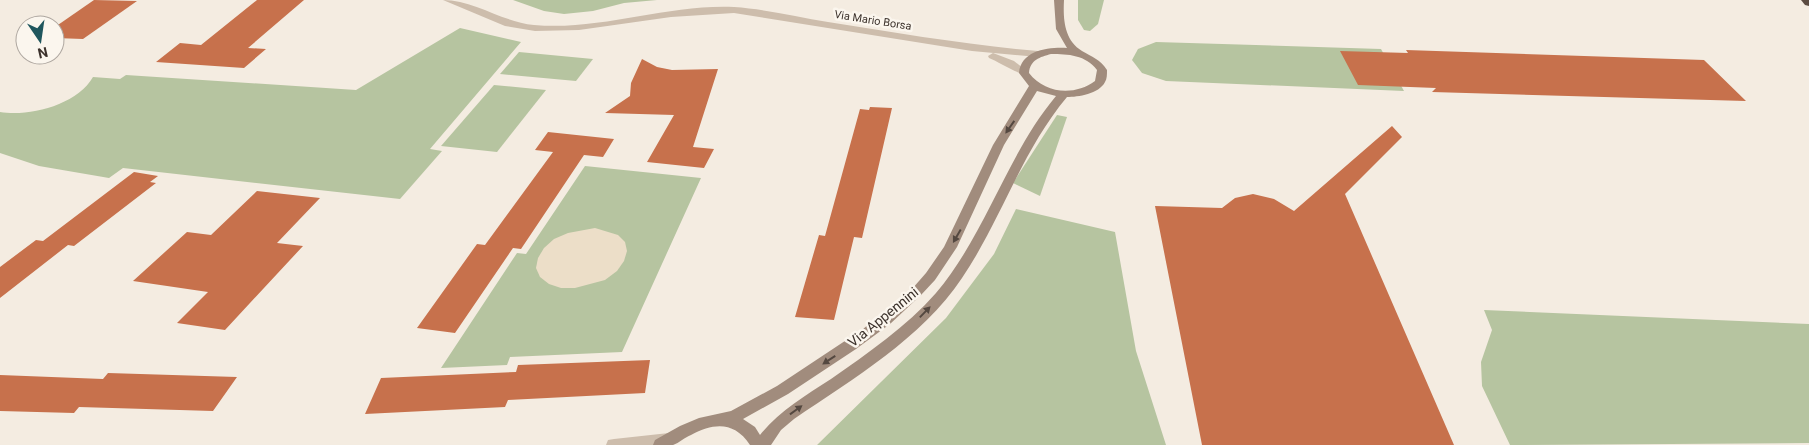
<svg xmlns="http://www.w3.org/2000/svg" width="1809" height="445" viewBox="0 0 1809 445" font-family="Roboto,sans-serif">
<style>
.green{fill:#b6c4a0}
.plaza{fill:#ecdec8}
.building{fill:#c7714c}
.lines{fill:none;stroke-linecap:round;stroke-linejoin:round}
.street{fill:#cdbdac;fill-rule:evenodd}
.secondary{fill:#a18c7d;fill-rule:evenodd}
.highway{fill:#5c4c42;fill-rule:evenodd}
.oneway{fill:#544840}
.labels{text-anchor:middle;stroke-width:5;stroke-linejoin:round;paint-order:stroke}
.far-street-label{font-size:11px;fill:#3b312b;stroke:#fbf6ee}
.street-label{font-size:14px;fill:#3b312b;stroke:#fbf6ee}
</style>
<rect width="100%" height="100%" fill="#f4ece1"/>
<g class="green">
<path d="M513,0H657L624,3L593,11L564,14L544,11Z"/>
<path d="M1078,0H1104L1098,24L1090,31L1084,30L1078,20Z"/>
<path d="M460,28L521,42L430,149L442,151L400,199L123,168L109,178L39,166L0,153V112C29,117 77,105 93,77L120,79L126,75L356,90Z"/>
<path d="M1156,42L1381,49L1404,91L1166,81L1142,73L1132,60L1138,49Z"/>
<path d="M519,52L593,59L576,81L500,74Z"/>
<path d="M494,85L546,90L497,152L441,146Z"/>
<path d="M1057,115L1067,117L1040,196L1013,183Z"/>
<path d="M585,166L701,178L622,352L510,357L507,365L441,368L517,253L526,254Z"/>
<path d="M1016,209L1115,232L1136,351L1166,445H817L946,318L994,254Z"/>
<path d="M1484,310L1809,324V443L1510,445L1482,386L1481,362L1492,330Z"/>
</g>
<path class="plaza" d="M595,228L618,235L625,242L627,251L624,261L617,271L605,280L575,288H561L549,284L540,277L536,268L538,258L544,248L554,239L568,233Z"/>
<g class="building">
<path d="M94,0L137,1L83,39L55,38V27Z"/>
<path d="M257,0H304L248,48L266,49L244,68L156,62L180,43L201,45Z"/>
<path d="M1406,50L1704,60L1746,101L1432,92L1436,88L1358,85L1340,51L1408,53Z"/>
<path d="M642,59L657,67L672,70L718,69L693,147L714,149L704,168L647,162L674,115L605,113L630,96L631,83Z"/>
<path d="M870,107L892,108L862,238L854,237L834,320L795,317L819,235L825,236L860,109L869,110Z"/>
<path d="M1392,126L1402,137L1345,194L1454,445H1202L1155,206L1222,208L1235,198L1253,194L1274,199L1294,211Z"/>
<path d="M548,132L614,139L603,157L584,155L521,249L513,248L455,333L417,328L477,244L485,245L553,152L535,150Z"/>
<path d="M134,172L158,176L150,182L156,183L74,246L68,245L0,298V267L36,240L43,241Z"/>
<path d="M257,191L320,198L277,243L303,246L225,330L177,323L208,292L133,281L187,232L211,235Z"/>
<path d="M650,360L645,393L508,400L505,407L365,414L381,378L516,372L518,365Z"/>
<path d="M108,373L237,377L213,411L79,407L74,413L0,411V375L103,379Z"/>
</g>
<g class="lines">
<g class="street">
<path d="M443,0C474,0 502,22 534,25C601,31 667,4 734,7C765,9 797,17 828,22C898,33 967,45 1038,51L1043,54L1038,57L972,51L734,13L671,17L579,30L535,31L505,26Z"/>
<path d="M993,53L1014,61L1029,73L1028,75C1021,76 999,62 989,58L988,56Z"/>
<path d="M669,433L675,434L677,439L675,444L670,445H606L608,440L614,439Z"/>
</g>
<path class="secondary" d="M1054,0H1064C1063,19 1064,40 1082,51C1092,57 1100,59 1107,70C1107,74 1107,79 1105,82C1099,94 1078,97 1067,97C1021,152 1002,219 962,278C921,339 854,378 794,419L781,430L771,445H750C734,421 714,423 691,435C685,437 679,443 673,445C668,445 659,445 653,445L655,440L680,426L699,418L731,411L777,386L863,329L912,289L926,273L944,247L993,145L1029,86L1019,73C1021,50 1049,47 1067,48L1056,29ZM1051,54C1068,54 1086,55 1097,70L1095,81C1075,96 1045,94 1029,73C1030,60 1040,57 1051,54ZM1037,91L1056,96C1006,156 986,234 936,293C906,327 868,353 831,379C805,396 779,411 760,435L755,427L743,419L788,394L856,349L890,324L921,295L935,280L957,247L1004,145Z"/>
<path class="highway" d="M1801,0H1809V6L1805,5Z"/>
</g>
<defs><path id="oneway-solid" d="M-6-.8H1V-3.2L6.5 0L1 3.2V.8H-6Z" transform="scale(1.25)"/></defs>
<g class="oneway">
<use href="#oneway-solid" transform="translate(1010 127) rotate(125)"/>
<use href="#oneway-solid" transform="translate(957 236) rotate(120)"/>
<use href="#oneway-solid" transform="translate(925 312) rotate(-46)"/>
<use href="#oneway-solid" transform="translate(829 360) rotate(147)"/>
<use href="#oneway-solid" transform="translate(796 410) rotate(-36)"/>
</g>
<g class="labels">
<g class="far-street-label">
<text transform="translate(873 20) rotate(9)" y="4">Via Mario Borsa</text>
</g>
<g class="street-label">
<text transform="translate(883 317) rotate(-39)" y="5">Via Appennini</text>
</g>
</g>
<g transform="translate(40 40) rotate(167)"><circle r="24" fill="#fbf6ee" stroke="#aea7a0"/>
<path d="M0-4L9 19L0 12L-9 19Z" fill="#1f565d"/>
<text y="-8" font-size="14" font-weight="bold" text-anchor="middle" fill="#3b312b">N</text>
</g>
</svg>
